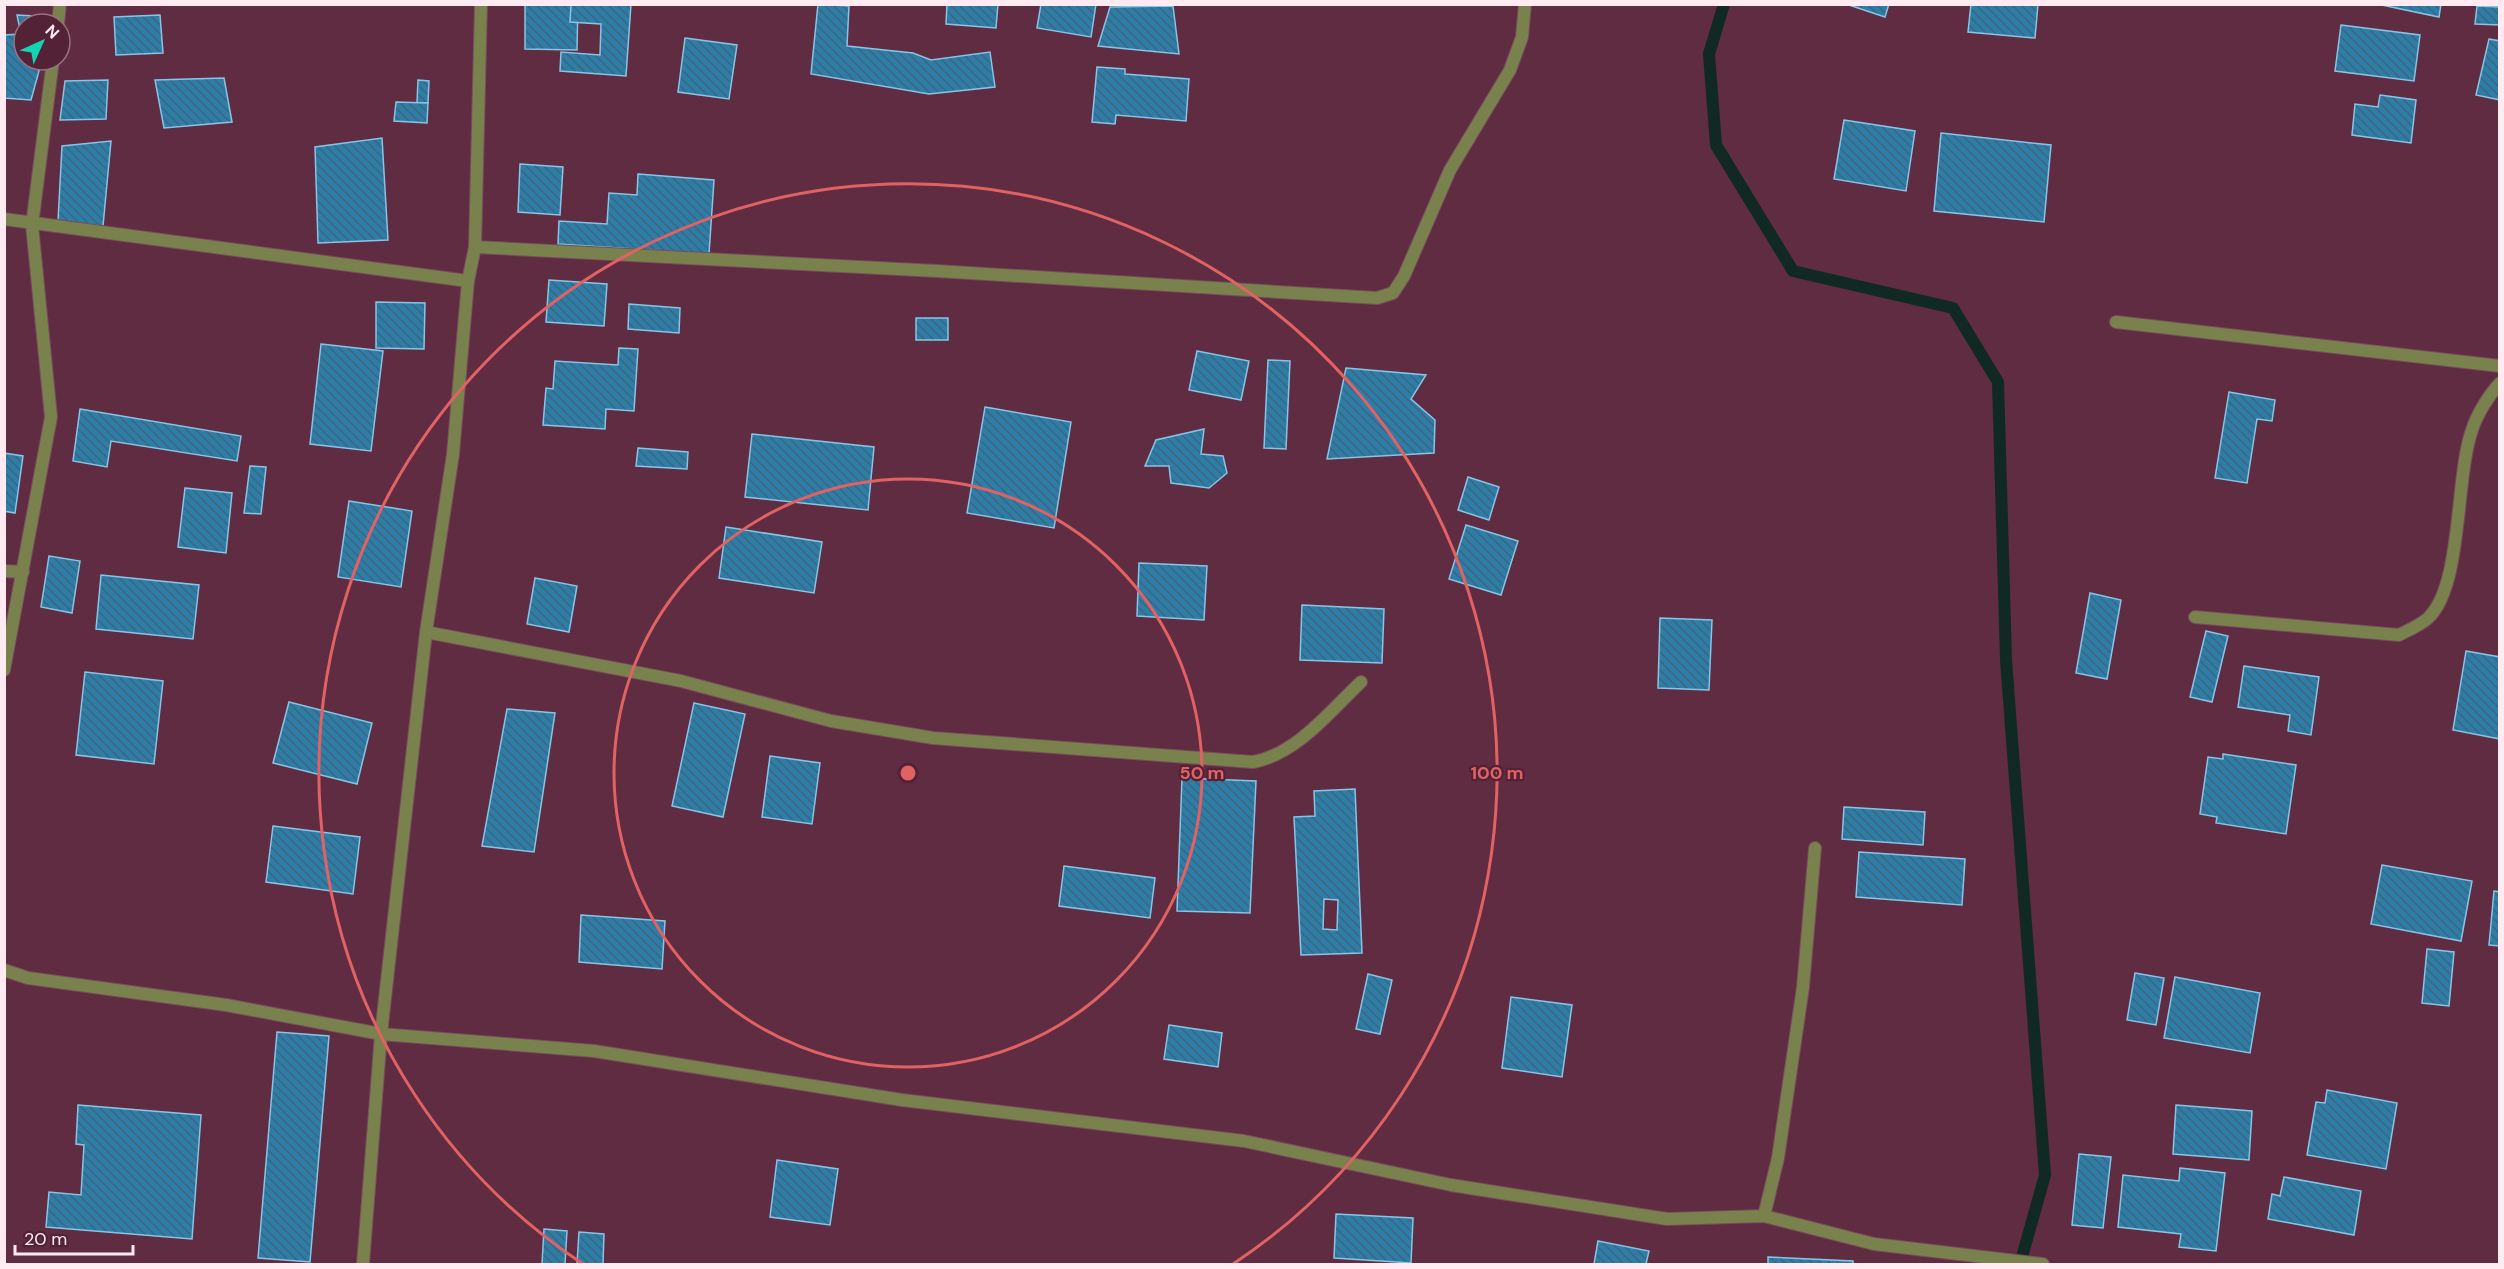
<svg xmlns="http://www.w3.org/2000/svg" width="2504" height="1269" viewBox="0 0 2504 1269" font-family="'DM Sans',sans-serif">
<style>
.lines{fill:none;stroke-linecap:round;stroke-linejoin:round}
.stream{stroke:#112923;stroke-width:12}
.building{fill:url(#building-back-hatch);stroke:#89c4e7;stroke-width:1.5;fill-rule:evenodd}
.street-casing{stroke:#794b5d;stroke-width:14}
.street{stroke:#79814c;stroke-width:12}
.ring{fill:none;stroke:#e26264;stroke-width:3}
.centre{fill:#e26264;stroke:#532237;stroke-width:3}
.ring-label{font-size:18px;text-anchor:middle;font-weight:bold;fill:#e26264;stroke:#532237;stroke-width:4.5;stroke-linejoin:round;paint-order:stroke}
</style>
<defs>
<pattern id="building-back-hatch" width="6" height="6" patternUnits="userSpaceOnUse" patternTransform="scale(1.5)"><rect width="6" height="6" fill="#2e7da7"/><path d="M-1 5l2 2M0 0l6 6M5-1l2 2" fill="none" stroke="#3c647c"/></pattern>
</defs>
<rect width="100%" height="100%" fill="#5f2c41"/>
<g class="lines">
<path class="stream" d="M1724,4L1709,54L1716,145L1793,271L1953,308L1998,382L2006,660L2045,1175L2020,1264"/>
</g>
<g class="building">
<path d="M525,4H578L577,50L525,49Z"/>
<path d="M571,4H631L626,76L560,71L561,52L600,55L601,24L570,22Z"/>
<path d="M818,4L849,6L847,46L913,53L931,60L990,52L995,87L929,94L811,74Z"/>
<path d="M947,4H998L996,28L946,24Z"/>
<path d="M1041,4H1096L1091,37L1037,28Z"/>
<path d="M1846,4H1889L1885,17Z"/>
<path d="M1971,4H2038L2035,38L1968,32Z"/>
<path d="M2377,4H2441L2439,17Z"/>
<path d="M1173,6L1179,54L1098,46L1110,7Z"/>
<path d="M2477,6L2500,7V25L2475,24Z"/>
<path d="M17,15L52,17L51,24H24V60H42L31,100L4,98V35L21,34Z"/>
<path d="M160,15L163,53L116,55L114,17Z"/>
<path d="M2341,25L2420,35L2414,81L2335,71Z"/>
<path d="M685,38L737,45L729,99L678,92Z"/>
<path d="M2489,39L2500,41V100L2476,95Z"/>
<path d="M1097,67L1125,69V74L1189,79L1186,121L1116,115L1115,124L1092,122Z"/>
<path d="M224,78L232,122L164,128L155,80Z"/>
<path d="M108,80L106,119L60,120L65,81Z"/>
<path d="M418,80L429,81L428,103H417Z"/>
<path d="M2380,95L2416,100L2411,143L2352,135L2355,104L2378,107Z"/>
<path d="M396,102L428,103L427,123L394,121Z"/>
<path d="M1844,120L1915,131L1906,191L1834,179Z"/>
<path d="M1941,133L2051,145L2044,222L1934,211Z"/>
<path d="M382,138L388,240L318,243L315,147Z"/>
<path d="M111,141L103,226L58,221L62,146Z"/>
<path d="M520,164L563,167L560,215L518,212Z"/>
<path d="M638,174L714,180L709,254L558,244L559,221L607,224L609,193L637,195Z"/>
<path d="M549,280L607,284L604,326L546,322Z"/>
<path d="M376,302L425,303L424,349L376,348Z"/>
<path d="M629,304L680,308L679,333L628,329Z"/>
<rect x="916" y="318" width="32" height="22"/>
<path d="M321,344L383,351L371,451L310,444Z"/>
<path d="M619,348L638,349L634,411L606,409L605,429L543,425L546,388L553,389L555,361L618,365Z"/>
<path d="M1197,351L1249,361L1241,400L1189,390Z"/>
<path d="M1268,360L1290,361L1286,449L1264,448Z"/>
<path d="M1346,368L1426,375L1411,399L1435,420L1434,453L1327,459Z"/>
<path d="M2229,392L2275,400L2272,421L2257,419L2247,483L2215,478Z"/>
<path d="M985,407L1071,422L1054,528L967,513Z"/>
<path d="M80,409L241,436L237,461L111,441L107,467L73,461Z"/>
<path d="M1204,429L1201,454L1223,456L1227,473L1209,488L1171,483L1169,466H1145L1156,440Z"/>
<path d="M752,434L874,447L868,510L745,497Z"/>
<path d="M638,448L688,452L687,469L636,466Z"/>
<path d="M4,453L23,456L15,513L4,511Z"/>
<path d="M250,466L266,467L261,514L244,513Z"/>
<path d="M1468,477L1499,487L1489,520L1458,510Z"/>
<path d="M185,488L232,493L226,553L178,547Z"/>
<path d="M349,501L412,511L401,587L338,577Z"/>
<path d="M1466,525L1518,541L1501,595L1449,579Z"/>
<path d="M726,527L822,542L814,593L719,578Z"/>
<path d="M49,556L80,561L72,613L41,607Z"/>
<path d="M1139,563L1207,566L1204,620L1137,616Z"/>
<path d="M101,575L199,585L193,639L96,629Z"/>
<path d="M535,578L577,586L569,632L527,624Z"/>
<path d="M2090,593L2121,600L2107,679L2076,673Z"/>
<path d="M1302,605L1384,609L1382,663L1300,660Z"/>
<path d="M1660,618L1712,620L1709,690L1658,688Z"/>
<path d="M2206,631L2228,636L2212,702L2190,697Z"/>
<path d="M2466,651L2500,657V739L2453,730Z"/>
<path d="M2244,666L2319,677L2311,735L2288,731L2290,715L2238,707Z"/>
<path d="M85,672L163,681L154,764L76,755Z"/>
<path d="M289,702L372,723L357,784L273,763Z"/>
<path d="M694,703L745,714L723,817L672,806Z"/>
<path d="M507,709L555,713L534,852L482,846Z"/>
<path d="M2223,754L2296,765L2286,834L2216,823L2217,817L2200,814L2208,757L2223,759Z"/>
<path d="M770,756L820,763L812,824L762,817Z"/>
<path d="M1182,778L1256,781L1250,913L1177,911Z"/>
<path d="M1355,789L1362,953L1301,955L1294,817L1315,816L1314,791ZM1324,899L1338,900L1337,930L1323,929Z"/>
<path d="M1844,807L1925,812L1923,845L1842,839Z"/>
<path d="M273,826L360,837L353,894L266,882Z"/>
<path d="M1859,852L1965,859L1962,905L1856,897Z"/>
<path d="M2382,865L2472,881L2461,941L2371,924Z"/>
<path d="M1064,866L1155,878L1150,918L1059,906Z"/>
<path d="M2494,891L2500,892V946L2489,945Z"/>
<path d="M581,915L665,921L662,969L579,962Z"/>
<path d="M2427,949L2454,952L2449,1006L2422,1003Z"/>
<path d="M2135,973L2164,978L2156,1025L2127,1020Z"/>
<path d="M1368,974L1392,980L1380,1034L1356,1029Z"/>
<path d="M2175,977L2260,993L2250,1053L2164,1038Z"/>
<path d="M1511,997L1572,1005L1562,1077L1502,1068Z"/>
<path d="M1169,1025L1222,1033L1218,1067L1164,1059Z"/>
<path d="M277,1032L329,1036L310,1262L258,1258Z"/>
<path d="M2327,1090L2397,1103L2386,1169L2307,1155L2316,1102L2325,1103Z"/>
<path d="M78,1105L201,1115L192,1239L46,1227L49,1192L81,1195L84,1145L76,1144Z"/>
<path d="M2176,1105L2252,1111L2249,1160L2173,1154Z"/>
<path d="M2079,1154L2111,1157L2103,1228L2072,1225Z"/>
<path d="M777,1160L838,1169L830,1225L770,1217Z"/>
<path d="M2180,1168L2225,1173L2216,1251L2179,1247L2181,1234L2118,1227L2123,1175L2179,1181Z"/>
<path d="M2284,1177L2361,1191L2354,1235L2268,1219L2272,1194L2280,1196Z"/>
<path d="M1336,1214L1413,1218L1411,1263L1334,1258Z"/>
<path d="M544,1229L567,1231L565,1264H542Z"/>
<path d="M579,1232L604,1234L603,1264H577Z"/>
<path d="M1598,1241L1649,1251L1646,1264H1594Z"/>
<path d="M1768,1257L1853,1261V1264H1768Z"/>
</g>
<g class="lines">
<defs>
<g id="street">
<path d="M58,24L60,4"/>
<path d="M4,219L468,281"/>
<path d="M475,247L937,271L1377,298L1393,293L1404,276L1450,170L1510,70L1522,37L1525,4"/>
<path d="M2116,322L2500,366"/>
<path d="M4,571L23,572"/>
<path d="M2195,617L2399,635C2408,630 2419,626 2427,619C2463,588 2455,477 2472,430C2477,414 2489,395 2500,383"/>
<path d="M426,632L681,681L831,721L933,738L1253,762C1297,754 1330,711 1361,682"/>
<path d="M4,670L51,417L32,225L53,60"/>
<path d="M4,970L28,978L226,1005L381,1034L594,1051L902,1100L1244,1141L1451,1185L1667,1219L1764,1216L1874,1244L2043,1264"/>
<path d="M1764,1216L1778,1158L1803,987L1815,848"/>
<path d="M363,1264L381,1034L426,632L453,454L468,281L475,247L481,4"/>
</g>
</defs>
<use href="#street" class="street-casing"/>
<use href="#street" class="street"/>
</g>
<g class="ring">
<circle cx="908" cy="773" r="294"/>
<path d="M583 1264A589 589 0 1 1 1233 1264"/>
</g>
<circle cx="908" cy="773" r="9" class="centre"/>
<g class="ring-label">
<text x="1202" y="779">50 m</text>
<text x="1497" y="779">100 m</text>
</g>
<rect width="2504" height="1269" fill="none" stroke="#ffebf1" stroke-width="12"/>
<g transform="translate(42 42) rotate(45)"><circle r="28" fill="#532237" stroke="#987281" stroke-width="1.5"/>
<path d="M0-4.5L10 22L0 15L-10 22Z" fill="#14d5b3"/>
<text y="-9" font-size="16" font-weight="bold" text-anchor="middle" fill="#ffebf1">N</text>
</g>
<path d="M15 1245v9h118v-9" fill="none" stroke="#ffebf1" stroke-width="3"/>
<text x="24" y="1245" font-size="18" fill="#ffebf1" stroke="#532237" stroke-width="4.5" paint-order="stroke">20 m</text>
</svg>
